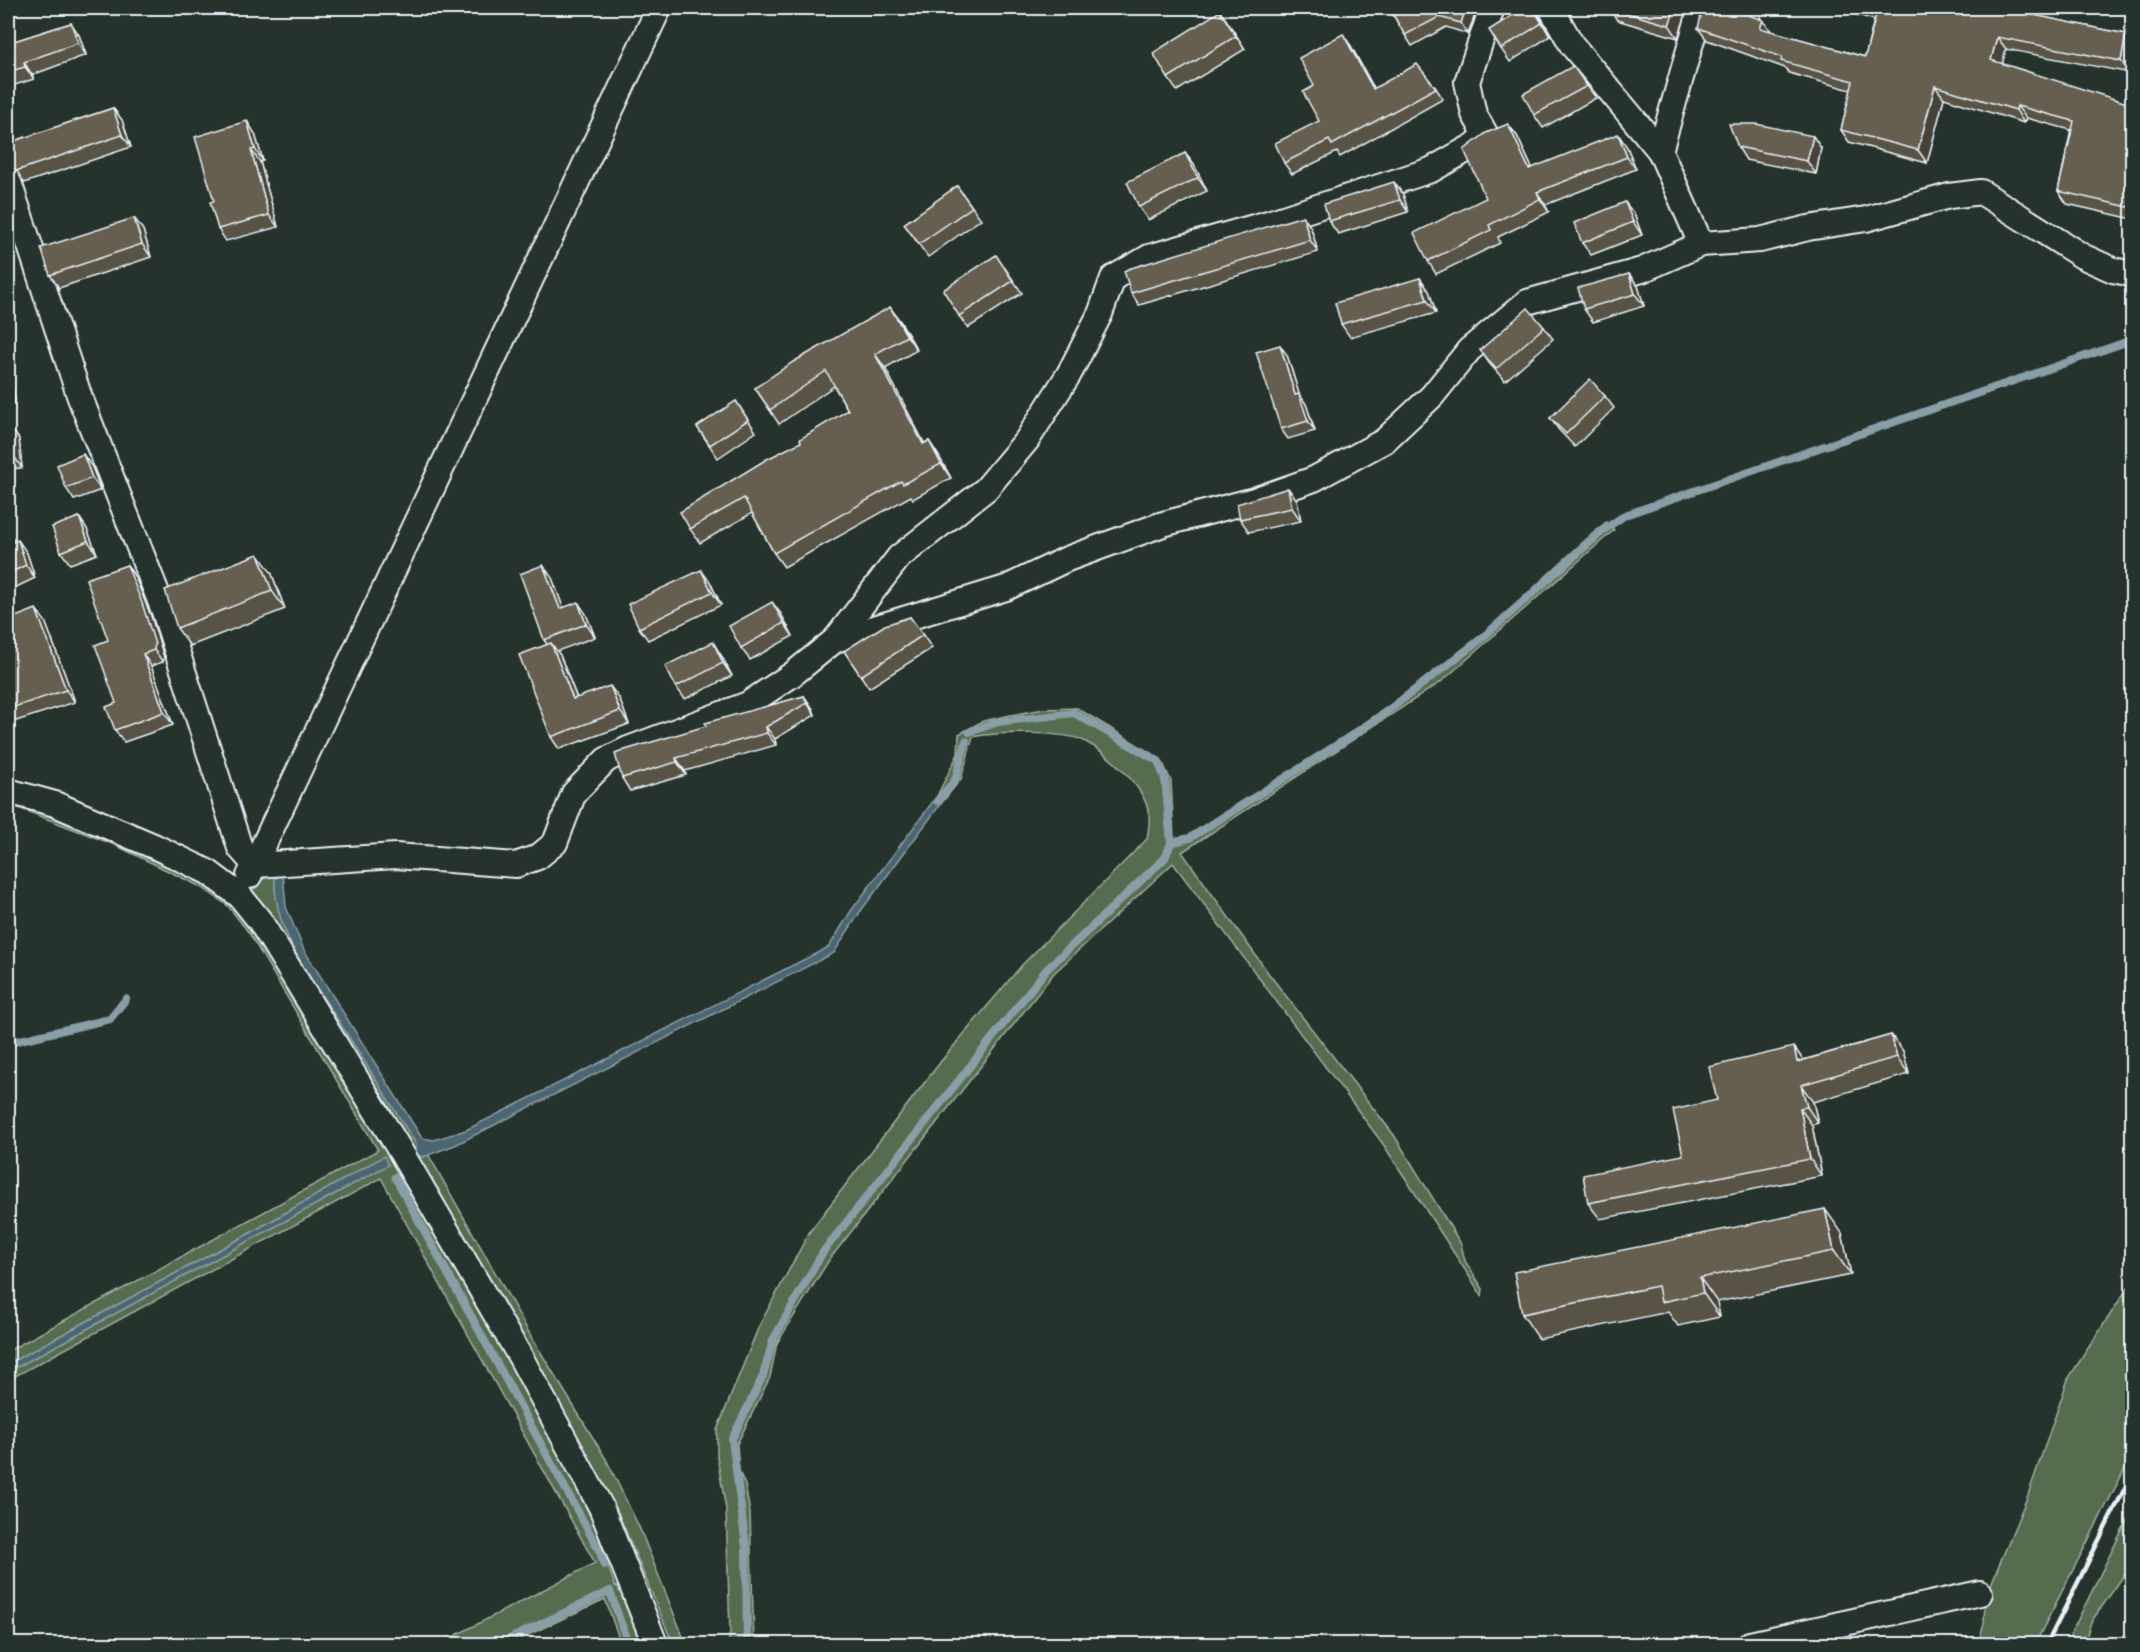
<svg xmlns="http://www.w3.org/2000/svg" width="2140" height="1652" viewBox="0 0 2140 1652" font-family="Pangolin,sans-serif">
<style>
.green{fill:#576c4f;stroke:#a0aea4;stroke-width:1.5}
.water{fill:#4b6671;stroke:#8a9ea7;stroke-width:1.5}
.lines{fill:none;stroke-linecap:round;stroke-linejoin:round}
.stream{stroke:#8a9ea7;stroke-width:8}
.minor-casing{stroke:#e8f1f8;stroke-width:28}
.minor{stroke:#26332d;stroke-width:24}
.rail{stroke:#e8f1f8;stroke-width:4.5}
.wall{fill:#585244;stroke:#e8f1f8;stroke-width:1.5}
.shaded-wall{fill:#474237;stroke:#e8f1f8;stroke-width:1.5}
.building{fill:#665f4f;stroke:#e8f1f8;stroke-width:1.5}
</style>
<rect width="100%" height="100%" fill="#26332d"/>
<filter id="ink" filterUnits="userSpaceOnUse"><feTurbulence type="fractalNoise" baseFrequency=".0167" numOctaves="2"/><feDisplacementMap in="SourceGraphic" scale="12" xChannelSelector="R" yChannelSelector="G"/><feConvolveMatrix kernelMatrix="1 2 1 2 8 2 1 2 1" color-interpolation-filters="sRGB"/></filter>
<g filter="url(#ink)">
<g class="green">
<path d="M1606,522L1614,530L1441,682L1182,852L1269,974L1394,1135L1461,1244L1465,1261L1483,1289L1482,1296L1383,1144L1173,863L1054,973L829,1260L777,1343L770,1377L737,1444L739,1471L745,1485L750,1513L754,1644H728L730,1633L726,1509L717,1457V1430L759,1326L810,1231L942,1060L1022,965L1147,839C1148,832 1150,824 1149,816C1147,788 1108,753 1084,741C1065,731 995,732 973,737L961,779L940,805L943,793L937,796L958,754L959,734L983,721L1011,715L1044,709L1077,708L1161,759L1171,781L1174,838L1189,835C1288,774 1388,712 1478,638C1522,601 1562,559 1606,522Z"/>
<path d="M8,796L206,880L233,902L254,929C379,1137 506,1344 613,1561L608,1566L615,1586L623,1590L643,1644H621L605,1599L509,1644H439L595,1563L381,1178L8,1380V1372L388,1165L383,1157L254,1231L8,1364V1351L378,1150L249,933L228,906L203,888L115,845L8,804Z"/>
<path d="M283,873L275,879C274,900 281,917 288,937L416,1144V1155L423,1157L428,1154L535,1343L606,1459L640,1529L686,1644H673L617,1510L568,1421L249,893L250,887L270,875Z"/>
<path d="M2132,1281V1455L2035,1644H1978L1984,1623L1985,1599L2028,1495L2068,1379Z"/>
<path d="M2132,1510V1564L2091,1622L2084,1644H2066Z"/>
</g>
<g class="water">
<path d="M944,793L940,805L860,912L834,953L455,1145L423,1157L416,1155V1144C392,1106 369,1068 345,1031C317,986 273,934 275,879L283,873L286,907L304,950L422,1138L434,1140L466,1130L829,947L851,911L937,796Z"/>
<path d="M384,1156L388,1165L8,1372V1364L254,1231Z"/>
</g>
<g class="lines">
<g class="stream">
<path d="M969,732L998,722L1074,713L1158,761L1165,779L1171,843"/>
<path d="M937,801L955,780L966,741"/>
<path d="M8,1043L110,1019L126,999"/>
<path d="M395,1177L600,1552L604,1565"/>
<path d="M499,1644L610,1591L628,1644"/>
<path d="M747,1644L746,1547L732,1439L763,1376L773,1340L823,1252L1047,969L1165,858L1171,843L1190,838L1373,722L1481,639L1605,529L1625,515L2132,340"/>
</g>
<defs>
<g id="minor">
<path d="M1660,151L1701,8"/>
<path d="M8,179L79,395L164,611L240,848L255,865L396,856L516,865L538,857L555,843L574,793L606,760L628,749L748,704L793,674L835,640L899,557L986,489L1027,440L1069,374L1100,314L1113,278L1149,257L1268,223L1431,170L1475,145L1486,135L1474,114L1467,82L1492,8"/>
<path d="M1701,244L1760,240L1808,228L1866,219L1949,196L1981,192L2082,256L2113,270L2132,274"/>
<path d="M835,640L1006,588L1067,559L1163,524L1254,500L1314,479L1384,441L1432,396L1469,350L1527,302L1642,270L1701,244L1660,151L1572,45L1551,8"/>
<path d="M8,791L55,804L156,847L208,872L240,896L260,921L398,1147L521,1358L601,1507L655,1644"/>
<path d="M249,876L659,8"/>
<path d="M1750,1644L1980,1593"/>
</g>
</defs>
<use href="#minor" class="minor-casing"/>
<use href="#minor" class="minor"/>
<path class="rail" d="M2047,1644L2132,1474"/>
</g>
<g class="wall">
<path d="M1609,8H1688L1678,38L1617,20Z"/>
<path d="M1835,8H2000L2126,34L2133,43V60L2130,73L2006,49L2002,64L2133,105V219L2067,204L2058,191L2071,130L2026,118L2024,123L1944,98L1927,163L1849,142L1841,130L1851,90L1789,73L1785,68L1707,40L1698,28L1760,18L1763,20L1771,31L1865,57L1874,20Z"/>
<path d="M1220,11L1245,49L1177,91L1168,78Z"/>
<path d="M1476,12L1468,34L1446,27L1412,46L1405,35L1392,13Z"/>
<path d="M1539,16L1550,36L1510,62L1501,49Z"/>
<path d="M71,23L79,35L86,55L32,75L34,79L8,87V43Z"/>
<path d="M1351,46L1374,88H1436L1443,99L1340,157L1337,152L1292,174L1284,163L1319,121L1314,86Z"/>
<path d="M1573,66L1596,98L1543,128L1534,115Z"/>
<path d="M113,108L122,120L131,147L24,183L14,166L8,159V143Z"/>
<path d="M247,121L255,134L263,161L260,162L278,227L226,241L218,229Z"/>
<path d="M1508,124L1517,136L1532,168L1627,147L1636,169L1545,205L1549,212L1498,237L1500,243L1436,274L1428,261L1486,198Z"/>
<path d="M1738,147L1821,148L1816,174L1746,160Z"/>
<path d="M1185,153L1194,165L1207,191L1148,220L1139,207Z"/>
<path d="M957,186L981,219L928,257L904,224Z"/>
<path d="M1403,194L1408,212L1338,234L1329,221Z"/>
<path d="M1634,214L1642,235L1591,255L1582,243Z"/>
<path d="M1303,216L1311,228L1318,252L1139,305L1131,293Z"/>
<path d="M134,218L143,230L151,257L59,288L50,275Z"/>
<path d="M1005,268L1022,293L968,328L959,316Z"/>
<path d="M1629,274L1638,286L1644,306L1593,322L1584,309Z"/>
<path d="M1420,278L1429,291L1436,313L1350,337L1341,324Z"/>
<path d="M900,321L917,350L885,368L924,443L929,441L938,455L951,478L913,499L911,496L784,567L774,553L752,513L700,543L690,529L801,442L848,410L834,386L779,424L755,388Z"/>
<path d="M1544,327L1553,339L1505,381L1489,363L1480,350Z"/>
<path d="M1287,355L1299,394L1306,404L1315,431L1288,439L1281,429Z"/>
<path d="M8,370L12,377L15,402L8,404Z"/>
<path d="M1605,396L1614,408L1575,447L1559,430L1550,418Z"/>
<path d="M736,401L756,432L718,458L697,427Z"/>
<path d="M8,427H10L19,439L22,468L8,469Z"/>
<path d="M92,467L101,490L74,500L66,488Z"/>
<path d="M1297,500L1301,521L1249,532L1240,519Z"/>
<path d="M79,517L87,529L97,554L70,564L61,552Z"/>
<path d="M8,526L14,542L27,553L35,578L8,591Z"/>
<path d="M127,565L135,577L151,616L164,657L163,662L151,666L173,725L124,742L115,730L116,703L108,640Z"/>
<path d="M271,572L285,609L190,646L177,628Z"/>
<path d="M552,578L563,607L586,614L595,637L557,651L560,655L577,698H619L629,724L559,749L551,737L547,644L544,640Z"/>
<path d="M710,582L721,605L648,640L639,628Z"/>
<path d="M781,614L793,636L750,660L741,648Z"/>
<path d="M910,617L932,648L869,688L844,651Z"/>
<path d="M8,620L45,621L75,702L10,723L12,729L8,731Z"/>
<path d="M721,655L732,676L685,699L676,687Z"/>
<path d="M804,696L813,709L815,715L775,739L776,745L685,771L686,775L630,791L622,778L706,726Z"/>
<path d="M1891,1035L1903,1051L1909,1074L1813,1102L1818,1123L1812,1125L1822,1176L1600,1219L1588,1203L1683,1155L1717,1100L1794,1047L1803,1060Z"/>
<path d="M1842,1233L1851,1275L1717,1302L1720,1317L1678,1326L1668,1312L1539,1339L1522,1314Z"/>
</g>
<g class="shaded-wall">
<path d="M1466,8H1472L1476,12L1468,34L1461,23Z"/>
<path d="M1533,8L1539,16L1550,36L1542,23Z"/>
<path d="M1675,8H1688L1678,38L1669,25Z"/>
<path d="M1750,8H1763L1757,27L1748,15Z"/>
<path d="M1220,11L1229,24L1245,49L1236,36Z"/>
<path d="M1763,20L1772,32L1760,28Z"/>
<path d="M71,23L79,35L86,55L78,43Z"/>
<path d="M1343,34L1351,46L1380,100L1373,89Z"/>
<path d="M2126,34L2133,43V60L2130,73L2121,61Z"/>
<path d="M1997,37L2006,49L2000,73L1991,60Z"/>
<path d="M24,62L32,75L34,79L25,67Z"/>
<path d="M1935,86L1944,98L1927,163L1918,150Z"/>
<path d="M2017,106L2026,118L2024,123L2016,110Z"/>
<path d="M113,108L122,120L131,147L122,135Z"/>
<path d="M247,121L255,134L263,161L255,149Z"/>
<path d="M1508,124L1517,136L1538,181L1529,169Z"/>
<path d="M1618,134L1627,147L1636,169L1627,157Z"/>
<path d="M1813,136L1821,148L1816,174L1807,161Z"/>
<path d="M251,150L260,162L278,227L269,215Z"/>
<path d="M1185,153L1194,165L1207,191L1198,178Z"/>
<path d="M1394,182L1403,194L1408,212L1400,200Z"/>
<path d="M1537,192L1545,205L1549,212L1540,199Z"/>
<path d="M1625,202L1634,214L1642,235L1633,222Z"/>
<path d="M1303,216L1311,228L1318,252L1310,240Z"/>
<path d="M134,218L143,230L151,257L142,244Z"/>
<path d="M1629,274L1638,286L1644,306L1635,294Z"/>
<path d="M1420,278L1429,291L1436,313L1427,300Z"/>
<path d="M890,307L900,321L917,350L907,336Z"/>
<path d="M1280,345L1287,355L1299,394L1306,404L1315,431L1308,421L1295,395Z"/>
<path d="M875,354L885,368L932,458L923,444Z"/>
<path d="M8,370L12,377L15,402L8,391Z"/>
<path d="M10,427L19,439L22,468L13,455Z"/>
<path d="M929,441L938,455L951,478L941,464Z"/>
<path d="M83,454L92,467L101,490L92,478Z"/>
<path d="M1288,488L1297,500L1301,521L1292,508Z"/>
<path d="M79,517L87,529L97,554L88,541Z"/>
<path d="M8,526L19,556L11,543L8,536Z"/>
<path d="M18,540L27,553L35,578L26,565Z"/>
<path d="M258,554L271,572L285,609L272,591Z"/>
<path d="M127,565L135,577L151,616L164,657L163,662L154,650Z"/>
<path d="M543,565L552,578L568,621L560,609Z"/>
<path d="M701,570L710,582L721,605L712,592Z"/>
<path d="M578,602L586,614L595,637L586,624Z"/>
<path d="M772,602L781,614L793,636L784,623Z"/>
<path d="M36,609L45,621L75,702L66,690Z"/>
<path d="M713,642L721,655L732,676L723,663Z"/>
<path d="M551,643L560,655L582,712L573,699Z"/>
<path d="M143,654L151,666L173,725L164,712Z"/>
<path d="M610,686L619,698L629,724L620,711Z"/>
<path d="M804,696L813,709L815,715L807,703Z"/>
<path d="M766,727L775,739L776,745L767,733Z"/>
<path d="M676,758L685,771L686,775L677,762Z"/>
<path d="M1891,1035L1903,1051L1909,1074L1897,1057Z"/>
<path d="M1794,1047L1805,1063L1797,1062Z"/>
<path d="M1801,1085L1813,1102L1818,1123L1807,1107Z"/>
<path d="M1800,1108L1812,1125L1822,1176L1810,1159Z"/>
<path d="M1825,1209L1842,1233L1851,1275L1834,1251Z"/>
<path d="M1700,1278L1717,1302L1720,1317L1703,1293Z"/>
</g>
<g class="building">
<path d="M1402,8H1466L1461,23L1439,17L1405,35L1392,13Z"/>
<path d="M1524,8H1533L1542,23L1501,49L1489,30Z"/>
<path d="M1609,8H1675L1669,25Z"/>
<path d="M1703,8H1750L1748,15L1763,20L1760,28L1865,57L1877,11L1865,8H2000L2126,34L2121,61L1997,37L1991,60L2133,105V208L2058,191L2074,121L2017,106L2016,110L1935,86L1918,150L1841,130L1853,81L1781,61L1782,57L1698,28Z"/>
<path d="M1220,11L1236,36L1168,78L1153,53Z"/>
<path d="M71,23L78,43L24,62L25,67L8,72V43Z"/>
<path d="M1343,34L1373,89L1417,64L1436,88L1332,145L1329,140L1284,163L1275,143L1319,121L1303,92L1314,86L1299,58Z"/>
<path d="M1573,66L1587,86L1534,115L1523,94Z"/>
<path d="M113,108L122,135L16,171L9,156L8,155V143Z"/>
<path d="M247,121L255,149L251,150L269,215L218,229L210,202L214,201L195,137Z"/>
<path d="M1508,124L1529,169L1618,134L1627,157L1537,192L1540,199L1489,225L1491,230L1428,261L1414,233L1486,198L1464,150L1486,133Z"/>
<path d="M1729,124H1756L1813,136L1807,161L1738,147Z"/>
<path d="M1185,153L1198,178L1139,207L1127,182Z"/>
<path d="M1394,182L1400,200L1329,221L1324,204Z"/>
<path d="M957,186L972,207L919,244L904,224Z"/>
<path d="M1625,202L1633,222L1582,243L1574,223Z"/>
<path d="M1303,216L1310,240L1131,293L1124,271L1128,269Z"/>
<path d="M134,218L142,244L50,275L41,248Z"/>
<path d="M996,255L1013,281L959,316L943,290Z"/>
<path d="M1629,274L1635,294L1584,309L1578,288Z"/>
<path d="M1420,278L1427,300L1341,324L1335,303Z"/>
<path d="M890,307L907,336L875,354L923,444L929,441L941,464L903,484L901,481L774,553L744,498L690,529L680,512L767,459L801,442L800,439L848,410L826,371L770,410L755,388L793,362Z"/>
<path d="M1528,308L1544,327L1496,369L1480,350Z"/>
<path d="M1280,345L1295,395L1299,394L1308,421L1281,429L1256,352Z"/>
<path d="M1590,379L1605,396L1566,434L1550,418Z"/>
<path d="M736,401L748,420L710,445L697,427Z"/>
<path d="M8,427H10L13,455L8,456Z"/>
<path d="M83,454L92,478L66,488L57,465Z"/>
<path d="M1288,488L1292,508L1240,519L1237,504Z"/>
<path d="M79,517L88,541L61,552L52,527Z"/>
<path d="M8,536L11,543L18,540L26,565L8,574Z"/>
<path d="M258,554L272,591L177,628L165,590Z"/>
<path d="M127,565L142,603L155,644L154,650L143,654L164,712L115,730L106,707L116,703L95,645L108,640L86,579Z"/>
<path d="M543,565L560,609L578,602L586,624L544,640L520,574Z"/>
<path d="M701,570L712,592L639,628L628,604Z"/>
<path d="M772,602L784,623L741,648L729,626Z"/>
<path d="M36,609L66,690L8,709V620Z"/>
<path d="M910,617L923,635L861,676L844,651L885,625Z"/>
<path d="M713,642L723,663L676,687L665,666Z"/>
<path d="M551,643L573,699L610,686L620,711L551,737L519,655Z"/>
<path d="M804,696L807,703L766,727L767,733L676,758L677,762L622,778L615,754L625,750L706,726L705,723Z"/>
<path d="M1891,1035L1897,1057L1801,1085L1807,1107L1800,1108L1810,1159L1588,1203L1583,1175L1683,1155L1673,1110L1717,1100L1709,1067L1794,1047L1797,1062Z"/>
<path d="M1825,1209L1834,1251L1700,1278L1703,1293L1661,1302L1658,1286L1522,1314L1514,1272Z"/>
</g>
</g>
<rect width="2140" height="1652" fill="none" stroke="#26332d" stroke-width="30"/>
<rect x="15" y="15" width="2110" height="1622" fill="none" stroke="#e8f1f8" stroke-width="2" filter="url(#ink)"/>
</svg>
